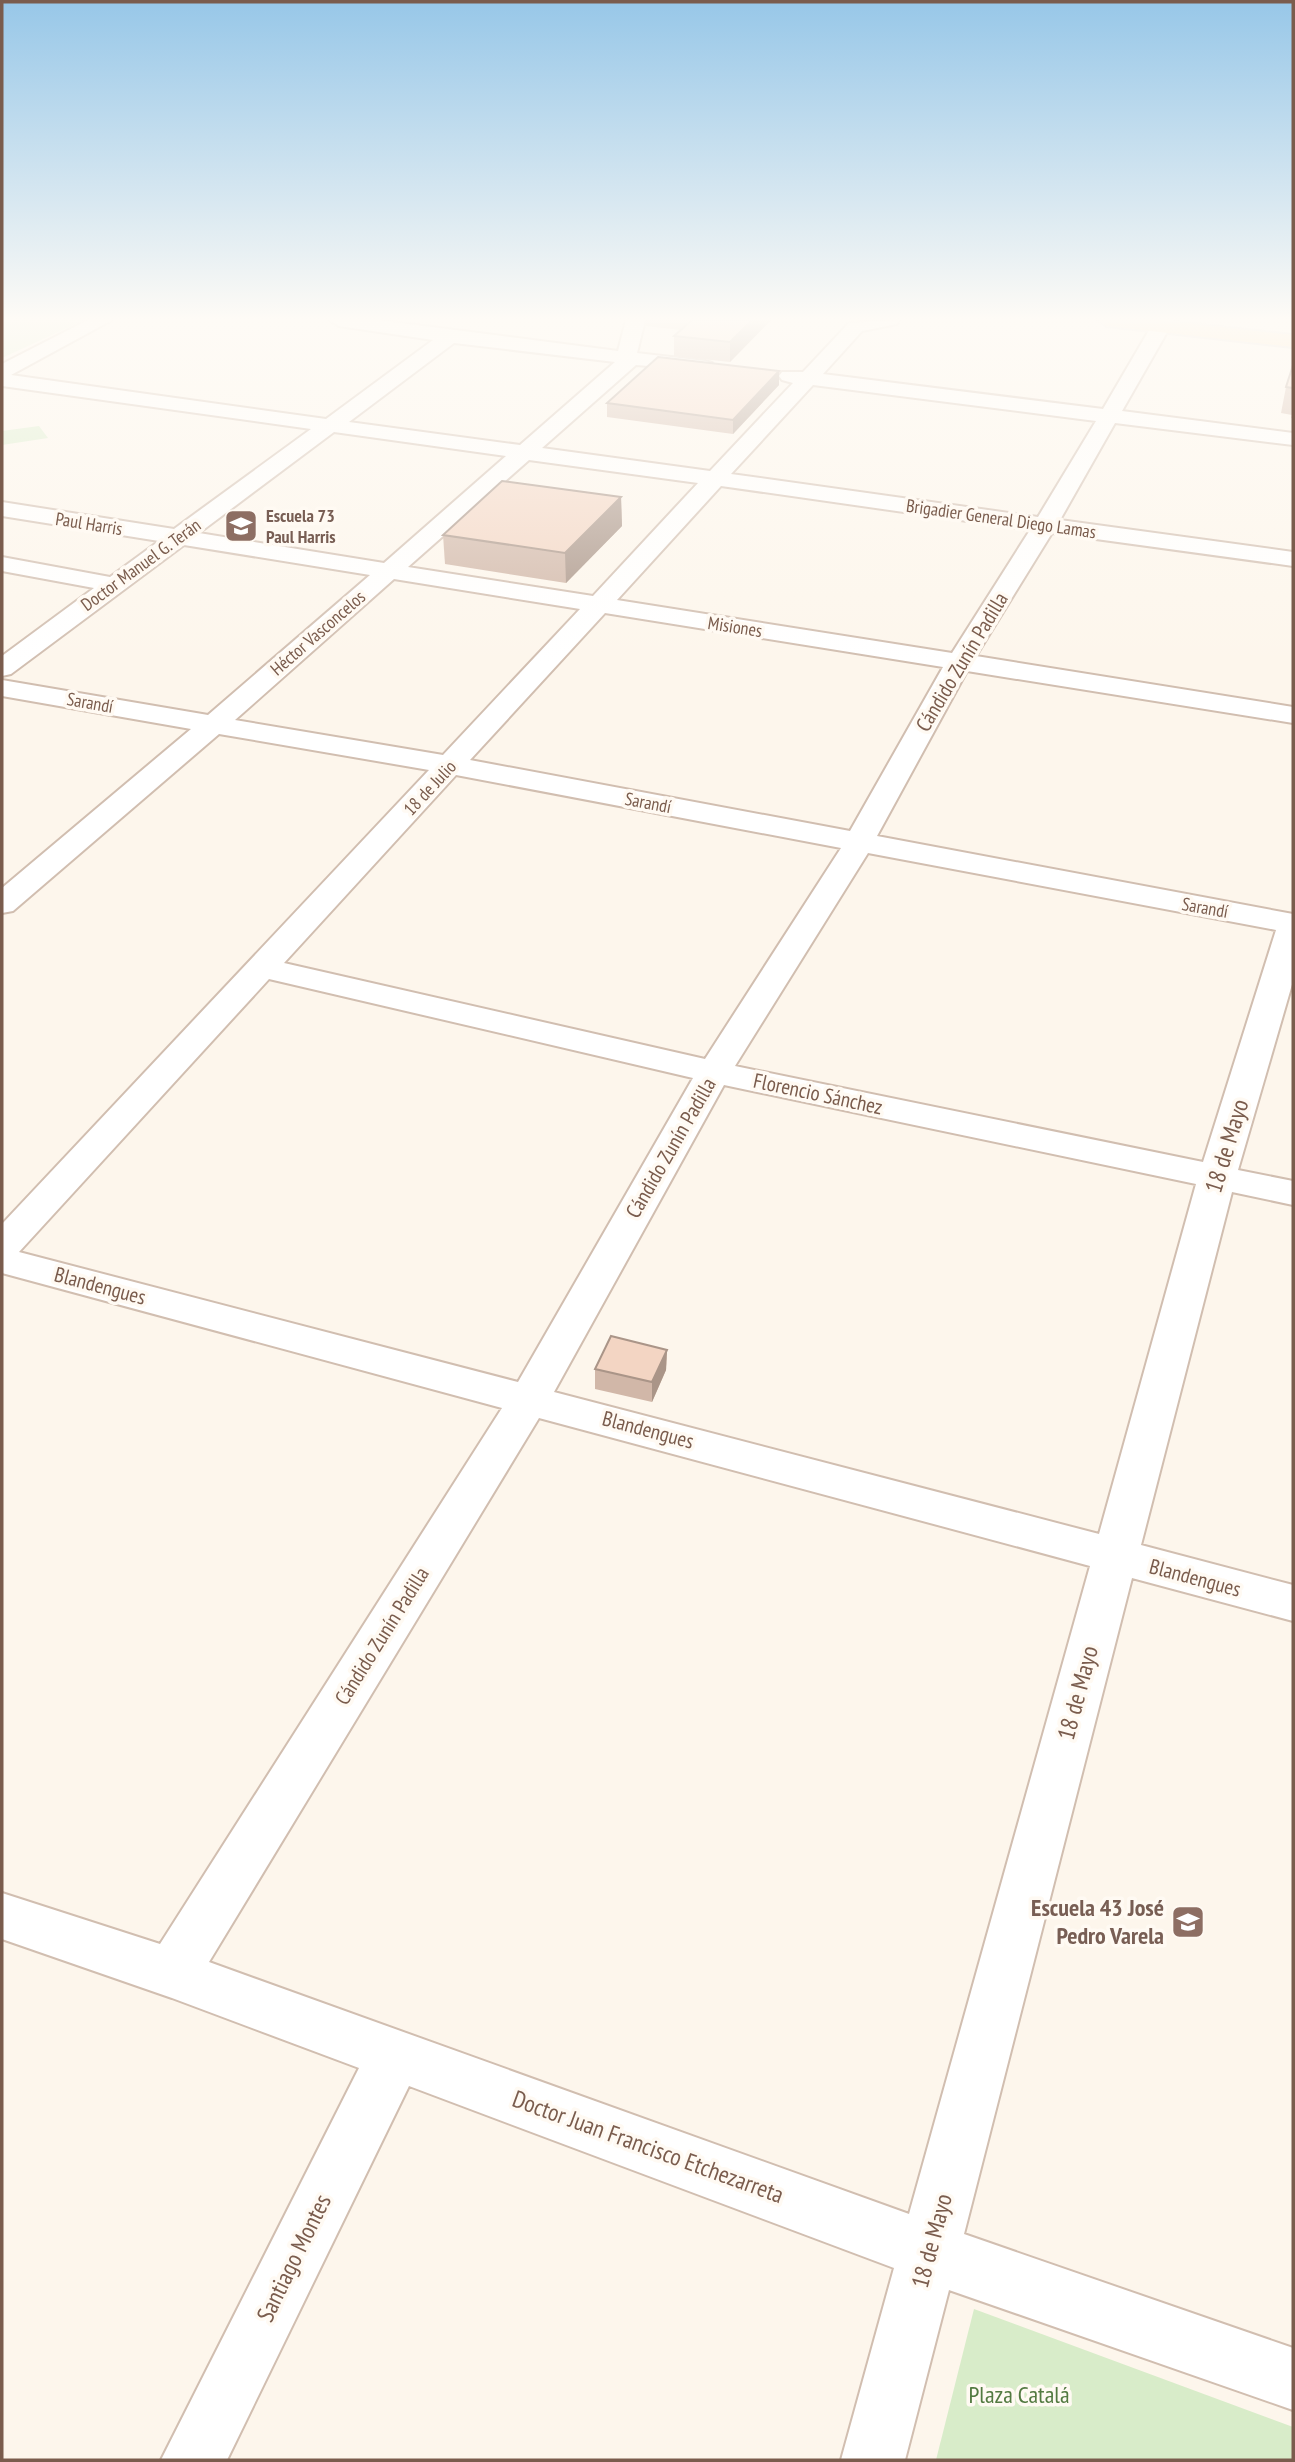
<svg xmlns="http://www.w3.org/2000/svg" width="1295" height="2462" viewBox="0 0 1295 2462" font-family="'PT Sans Narrow',sans-serif">
<style>
.green{fill:#d8ecc9}
.lines{fill:none;stroke-linecap:round;stroke-linejoin:round}
.minor-casing{stroke:#d1beb0;stroke-width:4}
.primary-casing{stroke:#dad1cd;stroke-width:4}
.minor{fill:#fff;fill-rule:evenodd}
.primary{fill:#fbd9a5;fill-rule:evenodd}
.wall{fill:#d1b7a8}
.shaded-wall{fill:#aa9588}
.building{fill:#f3d5c3;stroke:#aa9588;stroke-width:2}
.labels{text-anchor:middle;stroke-width:7;stroke-linejoin:round;paint-order:stroke}
.far-education-label{font-size:18px;font-weight:bold;fill:#785e54;stroke:#fffaf3;text-anchor:start}
.far-street-label{font-size:18px;fill:#7a5c4d;stroke:#fffaf3}
.street-label{font-size:21px;fill:#7a5c4d;stroke:#fffaf3}
.near-street-label{font-size:24px;fill:#7a5c4d;stroke:#fffaf3}
.near-education-label{font-size:24px;font-weight:bold;fill:#785e54;stroke:#fffaf3;text-anchor:end}
.near-park-label{font-size:24px;fill:#537a41;stroke:#fffaf3}
</style>
<rect width="100%" height="100%" fill="#fdf6ec"/>
<g class="green">
<path d="M2,320H84L2,358Z"/>
<path d="M39,426L48,438L2,445V431Z"/>
<path d="M974,2309L1293,2427V2460H936Z"/>
</g>
<g class="lines">
<defs>
<path id="minor" d="M88,320H112L11,375L326,419L433,340L339,326L330,320H377L618,351L626,320H645L637,353L705,361L712,363L715,367L712,371L636,365L542,448L710,471L793,383L782,380L779,376L782,372H803L849,323L899,320L897,324L862,331L823,374L1103,409L1155,320H1174L1122,411L1293,433V445L1115,423L1060,520L1293,552V566L1052,533L976,656L1293,707V723L967,671L877,836L1293,914V981L1238,1170L1293,1181V1205L1232,1192L1141,1545L1293,1585V1621L1132,1578L964,2234L1293,2348V2410L949,2290L905,2460H841L894,2268L409,2086L227,2460H161L359,2068L172,1998L2,1939V1893L160,1944L502,1408L2,1273V1224L429,770L219,734L13,911L2,913V888L191,729L2,696V680L208,715L370,575L184,545L11,674L2,676V656L94,588L2,571V557L110,577L159,541L2,516V502L174,529L311,429L2,386V364ZM454,343L615,362L520,445L349,422ZM813,385L1096,421L1038,517L731,474ZM334,432L506,456L384,563L199,533ZM529,460L698,483L593,596L408,567ZM721,486L1030,530L952,653L617,600ZM394,579L580,609L443,755L235,720ZM605,613L943,667L850,831L470,760ZM456,775L841,848L705,1059L284,963ZM868,853L1276,930L1203,1162L735,1066ZM269,979L693,1078L518,1382L19,1252ZM724,1085L1196,1184L1099,1534L554,1392ZM539,1418L1090,1566L909,2214L209,1962Z"/>
<path id="primary" d="M1098,320H1158L1293,335V347L1107,326Z"/>
</defs>
<use href="#minor" class="minor-casing"/>
<use href="#primary" class="primary-casing"/>
<use href="#minor" class="minor"/>
<use href="#primary" class="primary"/>
</g>
<g class="wall">
<path d="M646,320H771L730,362L674,356V336L681,330L646,326Z"/>
<path d="M1293,365V418H1291L1292,415L1281,413L1286,387Z"/>
<path d="M779,371V385L733,434L607,417V403Z"/>
<path d="M621,497L622,526L566,583L445,564L443,535Z"/>
<path d="M667,1350L666,1370L652,1402L595,1389V1369Z"/>
</g>
<g class="shaded-wall">
<path d="M752,320H771L730,362V342Z"/>
<path d="M779,371V385L733,434V420Z"/>
<path d="M621,497L622,526L566,583L565,553Z"/>
<path d="M667,1350L666,1370L652,1402V1382Z"/>
</g>
<g class="building">
<path d="M692,320H752L730,342L674,336Z"/>
<path d="M658,357L779,371L733,420L607,403Z"/>
<path d="M1293,365V388L1286,387Z"/>
<path d="M502,481L621,497L565,553L443,535Z"/>
<path d="M611,1336L667,1350L652,1382L595,1369Z"/>
</g>
<linearGradient id="sky" x2="0" y2="1"><stop stop-color="#97c7e8"/><stop offset="0.48" stop-color="#fefbf6"/><stop offset="1" stop-color="#fefbf6" stop-opacity="0"/></linearGradient>
<rect width="1295" height="665" fill="url(#sky)"/>
<defs>
<symbol id="school-square" viewBox="-11 -11 22 22"><rect x="-9" y="-9" width="18" height="18" rx="4" fill="#8d6e63" stroke="#fffaf3"/><path d="M0-5L7-2L0 1L-7-2ZM-4 1L0 2.5L4 1V4Q0 6-4 4Z" fill="#fff"/></symbol>
</defs>
<g fill-rule="evenodd">
<use href="#school-square" x="222" y="507" width="38" height="38"/>
<use href="#school-square" x="1169" y="1903" width="38" height="38"/>
</g>
<g class="labels">
<g class="far-education-label">
<text x="266" y="522">Escuela 73<tspan x="266" dy="21">Paul Harris</tspan></text>
</g>
<g class="far-street-label">
<text transform="translate(1001 519) rotate(8)" y="6">Brigadier General Diego Lamas</text>
<text transform="translate(89 524) rotate(9)" y="6">Paul Harris</text>
<text transform="translate(141 565) rotate(-36)" y="6">Doctor Manuel G. Terán</text>
<text transform="translate(735 627) rotate(9)" y="6">Misiones</text>
<text transform="translate(318 633) rotate(-41)" y="6">Héctor Vasconcelos</text>
<text transform="translate(90 703) rotate(10)" y="6">Sarandí</text>
<text transform="translate(430 788) rotate(-47)" y="6">18 de Julio</text>
<text transform="translate(648 803) rotate(11)" y="6">Sarandí</text>
<text transform="translate(1205 908) rotate(10)" y="6">Sarandí</text>
</g>
<g class="street-label">
<text transform="translate(962 662) rotate(-59)" y="7">Cándido Zunín Padilla</text>
<text transform="translate(818 1094) rotate(12)" y="7">Florencio Sánchez</text>
<text transform="translate(671 1148) rotate(-60)" y="7">Cándido Zunín Padilla</text>
<text transform="translate(100 1286) rotate(15)" y="7">Blandengues</text>
<text transform="translate(648 1430) rotate(15)" y="7">Blandengues</text>
<text transform="translate(1195 1578) rotate(15)" y="7">Blandengues</text>
<text transform="translate(382 1636) rotate(-58)" y="7">Cándido Zunín Padilla</text>
</g>
<g class="near-street-label">
<text transform="translate(1227 1146) rotate(-73)" y="8">18 de Mayo</text>
<text transform="translate(1078 1693) rotate(-75)" y="8">18 de Mayo</text>
<text transform="translate(648 2147) rotate(20)" y="8">Doctor Juan Francisco Etchezarreta</text>
<text transform="translate(932 2241) rotate(-75)" y="8">18 de Mayo</text>
<text transform="translate(294 2258) rotate(-64)" y="8">Santiago Montes</text>
</g>
<g class="near-education-label">
<text x="1164" y="1916">Escuela 43 José<tspan x="1164" dy="28">Pedro Varela</tspan></text>
</g>
<g class="near-park-label">
<text x="1019" y="2403">Plaza Catalá</text>
</g>
</g>
<rect width="1295" height="2462" fill="none" stroke="#7a5c4d" stroke-width="7"/>
</svg>
